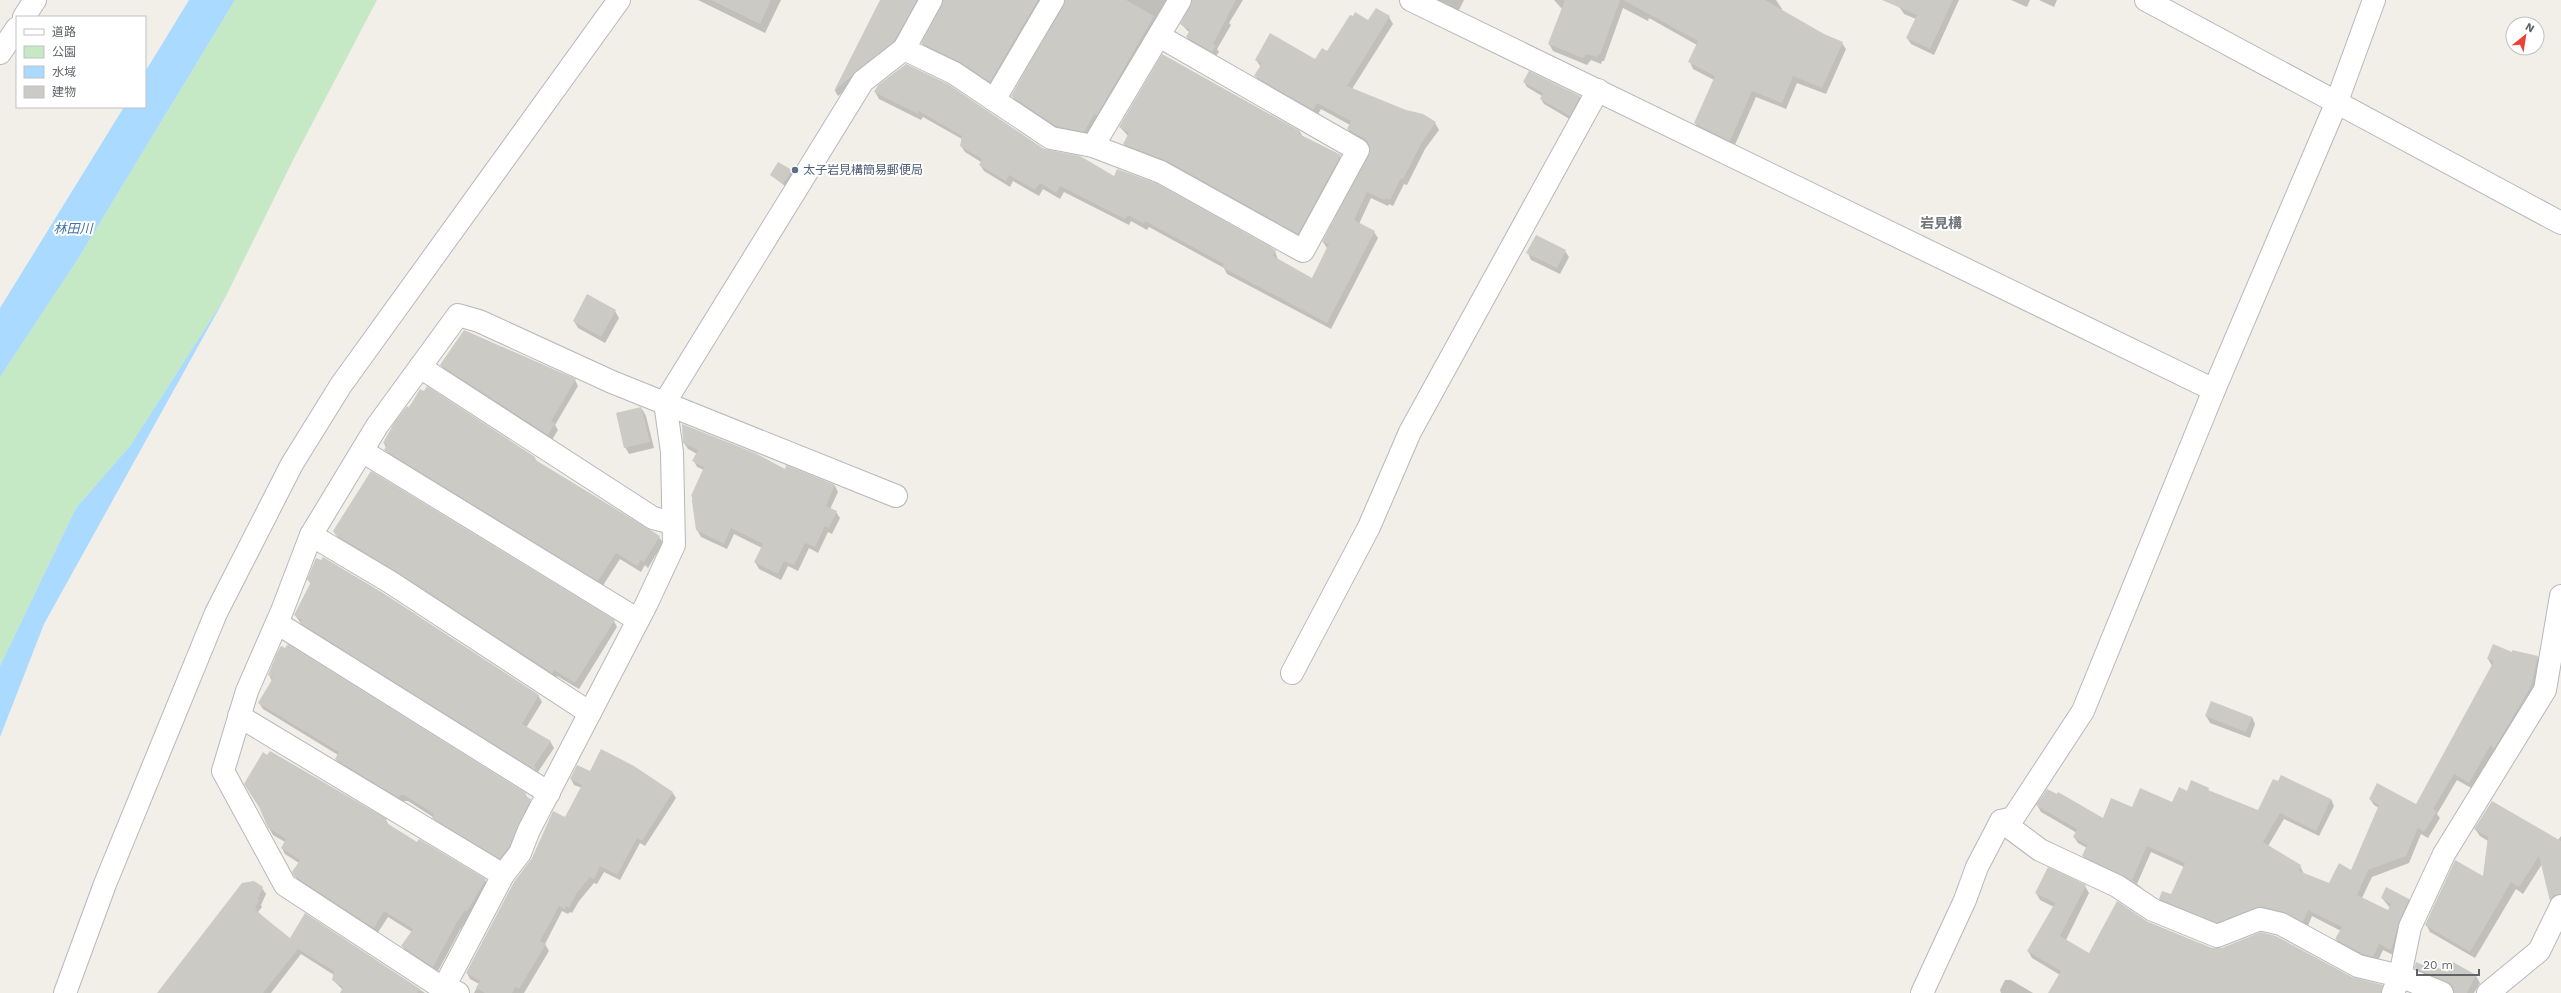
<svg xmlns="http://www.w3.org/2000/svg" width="2561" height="993" viewBox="0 0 2561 993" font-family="'Work Sans','Noto Sans JP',sans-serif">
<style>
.green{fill:#c5e8c5}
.water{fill:#aadaff}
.shadow{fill:#0003}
.building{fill:#cccac5}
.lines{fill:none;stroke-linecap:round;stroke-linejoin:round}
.street-casing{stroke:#b5b8bc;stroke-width:24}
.street{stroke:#fff;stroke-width:22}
.service-dot{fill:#5c6f8a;stroke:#fff;stroke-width:1.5}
.labels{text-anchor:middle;stroke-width:4;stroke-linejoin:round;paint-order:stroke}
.service-label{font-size:12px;fill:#4e5e75;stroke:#fff;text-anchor:start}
.water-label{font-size:13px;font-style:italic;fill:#4174aa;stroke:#fff}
.quarter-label{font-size:14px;font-weight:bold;fill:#70757a;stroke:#fff}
</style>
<rect width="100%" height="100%" fill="#f1efe8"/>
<path class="green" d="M235,0H377L293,160L226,296L130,446L76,508L0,666V377L76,262Z"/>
<g class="water">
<path d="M189,0H235L76,262L0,377V308L124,107H145V72Z"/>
<path d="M226,296L44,624L0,737V666L76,508L130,446Z"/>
</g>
<g class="shadow">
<path d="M698,0H781L765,33Z"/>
<path d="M882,0H924L897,47L838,96L835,91Z"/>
<path d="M945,0H1045L994,88L926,50L922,43Z"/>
<path d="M1065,0H1174L1088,137L1060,132L1016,102L1012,96L1065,7Z"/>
<path d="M1193,0H1243L1229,23L1231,25L1217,49L1219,52L1215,57L1191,43L1187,37L1190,33L1181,24Z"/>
<path d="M1433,0H1464L1458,12Z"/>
<path d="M1554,0H1776L1782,9L1781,10L1823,35L1842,43L1846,49L1826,94L1797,83L1786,109L1756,97L1734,147L1699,130L1695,123L1714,80L1693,69L1690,62L1697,45L1649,18L1648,21L1623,8L1604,61H1602L1601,64L1591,60L1587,65L1553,51L1549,44L1562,9Z"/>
<path d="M1888,0H1959L1934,55L1911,44L1907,38L1916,19L1904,14L1900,8Z"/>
<path d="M2011,0H2030L2027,7Z"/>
<path d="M2039,0H2057L2054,7Z"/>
<path d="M1389,17L1393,24L1352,89L1406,111L1422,115L1435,123L1439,130L1425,149L1407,185L1404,184L1393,206L1389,204L1388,206L1371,198L1359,224L1374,232L1378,238L1331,329L1227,274L1224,268L1149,227L1147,230L1131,221L1129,225L1064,192L1060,199L1043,189L1039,196L1013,181L1010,187L984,171L980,165L981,162L965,152L961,146L962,139L923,117L921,120L879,99L875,92L1044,149L1114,177L1275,251L1278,260L1312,279L1327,248L1323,242L1372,149L1352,136L1348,129L1350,125L1321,109L1317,116L1259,83L1256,76L1261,67L1256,60H1315L1368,21Z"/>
<path d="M1163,56L1300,132L1303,137L1340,156L1344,162L1302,239L1127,150L1124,144L1128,136L1120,127Z"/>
<path d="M1529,73L1580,97L1583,102L1573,121L1544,104L1541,99L1542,96L1527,87L1524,82Z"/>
<path d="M779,164L793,174L785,186L771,175Z"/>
<path d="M1565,251L1569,257L1560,274L1531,260L1528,253Z"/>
<path d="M615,311L619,318L605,343L578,328L574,321Z"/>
<path d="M441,365L575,380L578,386L555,425L558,430L552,440L445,371Z"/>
<path d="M421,390L534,457L538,463L659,537L663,543L648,568L645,565L641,572L620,559L602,587L389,456L384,443Z"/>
<path d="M642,409L646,416L654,448L629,454L625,447L617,413Z"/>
<path d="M684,443L785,471L787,467L835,486L838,492L830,509L836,512L840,518L832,534L828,532L818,553L809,548L798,571L788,566L781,580L759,569L755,562L762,548L734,534L727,549L701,537L697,530L692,496L704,470L697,467L694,461L697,454L688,449Z"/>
<path d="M334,531L614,621L617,627L579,689L557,676L556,679L340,541Z"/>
<path d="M308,580L538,695L542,702L526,728L550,741L554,748L538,772L539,774L305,629L295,615L311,584Z"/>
<path d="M2512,653L2537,657L2541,663L2534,693L2498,755L2493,752L2473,789L2457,780L2437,814L2440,818L2428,838L2421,834L2409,863L2372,877L2362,898L2388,912L2390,908L2382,898L2409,899L2412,906L2395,956L2383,950L2377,963L2340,946L2336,939L2341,931L2312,916L2307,928L2221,929L2163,905L2159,898L2171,896L2184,867L2151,852L2137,884L2147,894L2087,862L2083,856L2087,848L2078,843L2074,837L2077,833L2041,812L2037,805L2103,819L2132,808L2173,804L2187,792L2208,789L2210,792L2259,811L2331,799L2334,806L2319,836L2284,819L2268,846L2300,866L2304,874L2329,885L2352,871L2379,808L2374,805L2370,799L2417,805L2492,666L2488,659Z"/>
<path d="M269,675L525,794L534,806L504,864L437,824L433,817L408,801H404L403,803L339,765L336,759L338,755L263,709L259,703L272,681Z"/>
<path d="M2206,716L2252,717L2255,724L2250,738L2210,723Z"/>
<path d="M591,773L672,792L676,798L645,846L640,843L620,880L604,872L597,884L594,883L579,901L572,913L570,912L568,914L562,911L545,944L549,951L524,993H474L479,984L470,979L467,973L566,818L582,788L574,785L571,779Z"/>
<path d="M386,820L389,826L417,844L419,840L485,880L489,887L460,930L437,973L406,953L403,946L412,932L388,917L377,934L299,883L293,872L299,863L285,854L282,848L285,842L273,835L269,828Z"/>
<path d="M2475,829L2558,840L2561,836V900L2553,902L2549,894L2542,864L2523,894L2516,889L2475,958L2430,932L2426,924L2483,878L2488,841L2480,836Z"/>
<path d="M2085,886L2089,893L2066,940L2089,954L2148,922L2212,949L2382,986L2386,993H2049L2060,975L2032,958L2028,951L2054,907L2040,900L2036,893Z"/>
<path d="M262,888L266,894L261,905L262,907L258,912L290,940L306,915L425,993H341L343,990L333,980L334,975L301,954L271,993H166Z"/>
<path d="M2453,964L2476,976L2480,983L2474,993H2454V991L2420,975L2415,968L2448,974Z"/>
<path d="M2005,980H2011L2033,993H2001L2000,990Z"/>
</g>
<g class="building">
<path d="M711,0H771L760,24Z"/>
<path d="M880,0H917L894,41L834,91Z"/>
<path d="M943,0H1038L990,82L960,62L921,43Z"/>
<path d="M1065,0H1126L1154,16L1097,115L1094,114L1084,132L1056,126L1011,96Z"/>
<path d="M1192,0H1236L1213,44L1216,45L1212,52L1186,37L1190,30L1180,24Z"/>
<path d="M1565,0H1620L1600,55L1598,54L1597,57L1587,54L1583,58L1548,44Z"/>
<path d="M1623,0H1765L1824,34L1843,42L1822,88L1793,76L1782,103L1752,91L1730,141L1694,123L1715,76L1688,62L1698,41Z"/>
<path d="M1882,0H1953L1930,49L1906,38L1917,15Z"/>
<path d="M1376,8L1390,16L1347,86L1406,110L1423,114L1436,122L1422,142L1403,179L1401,178L1390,200L1386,198L1384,200L1367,192L1354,220L1375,231L1327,323L1222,267L1224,264L1145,221L1144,224L1128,215L1125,219L1060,186L1056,193L1040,183L1035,190L1009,175L1006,181L979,165L982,159L960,146L962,136L919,111L918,114L874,92L878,85L906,64L948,84L1044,149L1080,156L1114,176L1117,169L1156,183L1276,250L1273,256L1312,278L1329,244L1322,242L1370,149L1365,139L1347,129L1351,121L1317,103L1313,110L1254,76L1262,63L1255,60L1270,33L1315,59L1322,48L1327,51L1350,15L1353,16L1355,12L1368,20Z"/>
<path d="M1162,54L1300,131L1299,134L1341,155L1298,234L1167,161L1123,144L1129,133L1119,127Z"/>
<path d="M1529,71L1580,96L1570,116L1540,99L1543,93L1523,82Z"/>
<path d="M778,162L792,170L783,184L770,175Z"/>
<path d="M1536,235L1566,250L1557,268L1526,253Z"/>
<path d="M587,294L616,310L601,337L573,321Z"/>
<path d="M464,330L576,379L551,421L555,423L548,435L440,365Z"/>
<path d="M427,386L535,457L534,459L660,536L644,562L641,560L637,566L616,553L598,581L384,450L387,445L383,443L394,423L407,406L409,408L420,389L424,391Z"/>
<path d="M641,407L650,442L624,448L616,413Z"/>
<path d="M682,424L755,453L785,469L786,465L835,485L826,506L837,511L829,528L825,526L815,547L805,543L794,565L784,561L778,574L754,562L763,544L731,528L724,544L696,530L692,501L693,497L691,496L704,467L692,461L698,450L683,443Z"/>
<path d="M371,471L615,620L575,683L554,670L552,673L397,572L336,535L333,531Z"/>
<path d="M323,557L383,593L539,695L522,724L551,741L534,766L536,767L535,770L300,623L302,620L294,615L311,582L307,580L316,558L321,560Z"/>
<path d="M288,644L526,793L525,796L531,799L509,847L500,859L432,818L434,814L404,795H401L399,798L335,759L339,752L258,703L273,678L268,675L277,653L281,646L285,648Z"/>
<path d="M2493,644L2512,652V650L2538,656L2531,686L2494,749L2490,746L2469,783L2454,774L2433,809L2437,811L2424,832L2418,828L2406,856L2368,870L2357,895L2388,910L2391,904L2381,898L2386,887L2409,899L2399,922L2391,950L2379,944L2373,957L2363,954L2335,939L2342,927L2308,910L2303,922L2284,912L2262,907L2217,923L2159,899L2162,891L2171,894L2185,863L2147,846L2132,880L2146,890L2122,875L2082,856L2087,845L2073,837L2077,829L2036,805L2047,789L2057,794L2058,792L2103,818L2111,798L2132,807L2140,788L2172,802L2179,787L2187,791L2191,780L2209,788L2208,790L2258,810L2273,779L2278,781L2281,775L2331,799L2316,831L2280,813L2263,842L2301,865L2299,871L2329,883L2339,863L2351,870L2379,805L2369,799L2377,783L2416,804L2494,661L2487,659Z"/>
<path d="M2211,701L2252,717L2246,732L2205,716Z"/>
<path d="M601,749L634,766L673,792L642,841L637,838L617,875L600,866L594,879L590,877L576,894L569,908L566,906L565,909L559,906L540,941L546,944L519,989L515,987L512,993H485L476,988L480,981L466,973L514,882L532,858L553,811L565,817L582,785L570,779L577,765L590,771Z"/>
<path d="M270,751L387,819L385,822L417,842L419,839L486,879L467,911L465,910L456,924L433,967L401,946L413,929L384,911L374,928L294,876L292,872L300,860L281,848L286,839L268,828L259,807L244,784L263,752L267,755Z"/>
<path d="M2492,801L2561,841V894L2554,895L2550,901L2539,856L2519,887L2511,882L2470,952L2425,925L2455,860L2483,876L2488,837L2474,829Z"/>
<path d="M2048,867L2086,885L2060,936L2089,953L2117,901L2148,922L2212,948H2222L2261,932L2276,936L2352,977L2383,985L2381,993H2048L2061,971L2027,951L2055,903L2035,893Z"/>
<path d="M254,881L263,887L258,899L260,900L255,907L257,909L256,911L290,938L305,913L420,989L417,993H340L343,987L332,980L334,971L298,949L263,993H157L242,883Z"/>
<path d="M2416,962L2428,967L2429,964L2447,972L2453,962L2476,975L2467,993H2454L2452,986L2447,982L2414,968Z"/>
</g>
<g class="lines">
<defs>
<g id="street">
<path d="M1411,0L2214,390"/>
<path d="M2146,0L2561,223"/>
<path d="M24,17L35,0"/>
<path d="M904,49L954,73L1051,138L1093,146L1161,172L1303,251L1358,150L1159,36"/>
<path d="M0,53L17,28"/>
<path d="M994,100L1053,0"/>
<path d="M1093,146L1180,0"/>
<path d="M420,367L653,518L673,523"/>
<path d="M362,451L638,620"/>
<path d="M311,535L390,582L590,713"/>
<path d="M277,623L549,793"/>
<path d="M1292,673L1369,527L1410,432L1598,90"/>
<path d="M239,716L503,875"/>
<path d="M2001,821L2040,850L2117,886L2153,910L2217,936L2260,919L2281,924L2358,966L2400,976L2442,993"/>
<path d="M65,993L105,884L216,613L292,464L341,385L619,0"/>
<path d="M441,993L503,875L520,853L529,830L646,605L674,545L672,452L665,402L863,81L904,49L931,0"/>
<path d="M458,993L436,984L285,885L223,771L247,691L282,611L311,535L377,426L458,315L479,321L612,382L896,496"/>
<path d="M1922,993L1965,900L1977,867L2001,821L2013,818L2083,711L2214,390L2336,104L2374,0"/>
<path d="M2393,993L2400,976L2410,927L2444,854L2545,690L2561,596"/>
<path d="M2488,993L2539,951L2561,906"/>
</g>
</defs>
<use href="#street" class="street-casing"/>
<use href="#street" class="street"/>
</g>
<circle class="service-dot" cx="795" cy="170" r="4"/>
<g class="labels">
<g class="service-label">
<text x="803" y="174">太子岩見構簡易郵便局</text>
</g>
<g class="water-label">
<text x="73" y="233">林田川</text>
</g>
<g class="quarter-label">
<text x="1941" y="228">岩見構</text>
</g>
</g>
<rect x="16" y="16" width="130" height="92" fill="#ffffff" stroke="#bfc1c3"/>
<rect x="24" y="29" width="20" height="6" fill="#ffffff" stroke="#bfc1c3"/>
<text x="52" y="36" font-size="12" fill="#5f6368">道路</text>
<rect x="24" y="46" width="20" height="12" fill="#c5e8c5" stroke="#bfc1c3"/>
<text x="52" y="56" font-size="12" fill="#5f6368">公園</text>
<rect x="24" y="66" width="20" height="12" fill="#aadaff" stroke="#bfc1c3"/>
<text x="52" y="76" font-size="12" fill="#5f6368">水域</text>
<rect x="24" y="86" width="20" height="12" fill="#cccac5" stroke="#bfc1c3"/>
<text x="52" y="96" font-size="12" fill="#5f6368">建物</text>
<g transform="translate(2525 36) rotate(30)"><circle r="19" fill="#ffffff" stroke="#bfc1c3"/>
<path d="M0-3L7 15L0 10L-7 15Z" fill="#ea4335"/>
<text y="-6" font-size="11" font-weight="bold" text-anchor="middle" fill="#5f6368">N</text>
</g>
<path d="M2417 969v6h62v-6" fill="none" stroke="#5f6368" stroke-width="2"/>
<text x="2423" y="969" font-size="12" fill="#5f6368" stroke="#ffffff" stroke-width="3" paint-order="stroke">20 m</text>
</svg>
